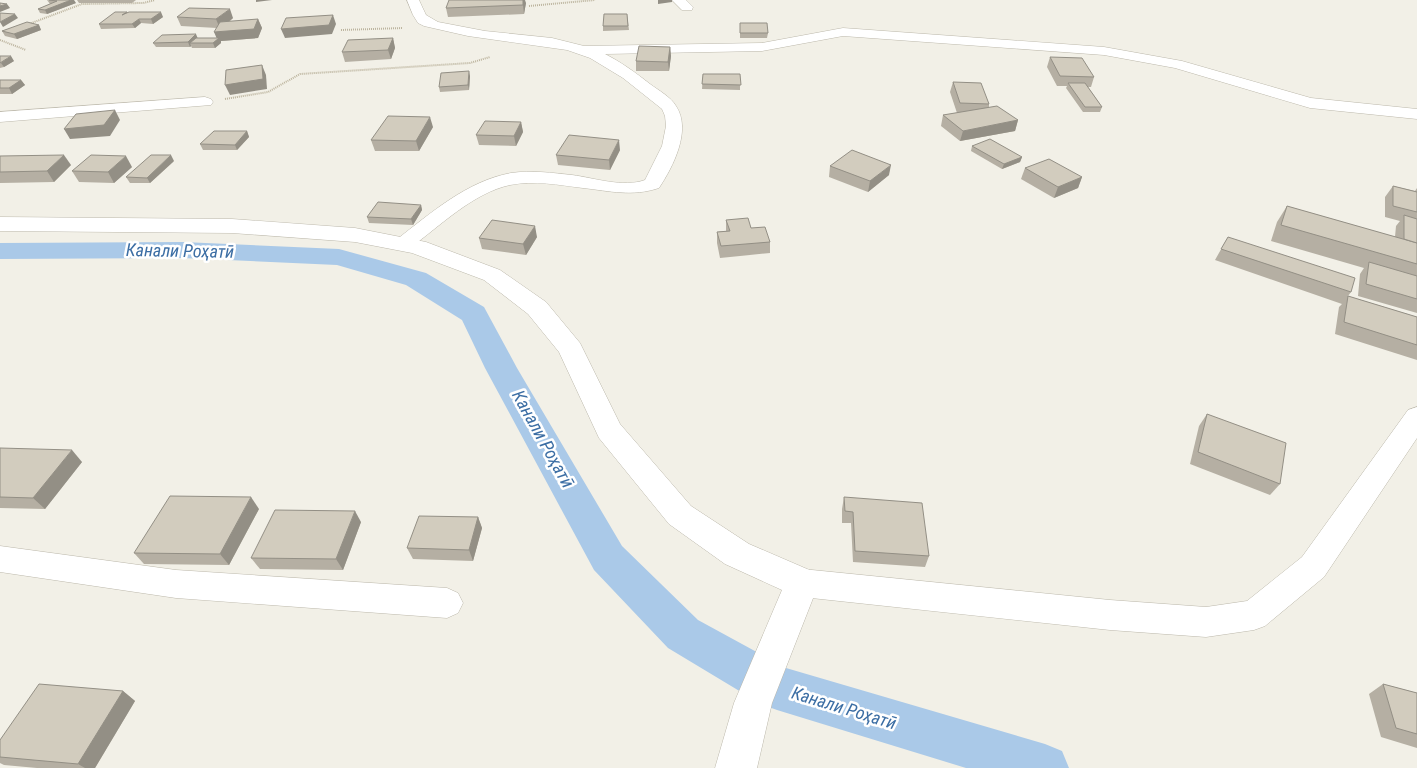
<svg xmlns="http://www.w3.org/2000/svg" width="1417" height="768" viewBox="0 0 1417 768" font-family="'Roboto Condensed',sans-serif">
<style>
.lines{fill:none;stroke-linecap:round;stroke-linejoin:round}
.canal{fill:#aac9e8;fill-rule:evenodd}
.minor-casing{stroke:#bcb8ab;stroke-width:1}
.tertiary-casing{stroke:#bcb8ab;stroke-width:1}
.path{stroke:#bcb49e;stroke-width:2;stroke-dasharray:1 1;stroke-linecap:butt}
.minor{fill:#fff;fill-rule:evenodd}
.tertiary{fill:#fff;fill-rule:evenodd}
.wall{fill:#b5afa3}
.shaded-wall{fill:#938f85}
.building{fill:#d2ccbe;stroke:#938f85}
.labels{text-anchor:middle;stroke-width:5;stroke-linejoin:round;paint-order:stroke}
.water-label{font-size:18px;font-style:italic;fill:#3c6ea4;stroke:#fff}
</style>
<rect width="100%" height="100%" fill="#f2f0e7"/>
<g class="lines">
<path class="canal" d="M183,242L339,249L426,273L484,307L517,368L622,546L698,620L786,668L1045,744L1062,751L1069,768H966L777,710L761,704L668,648L594,570L485,368L462,320L406,285L337,265L183,258L0,259V243Z"/>
<defs>
<g id="minor">
<path d="M407,0H419L426,15L438,22L485,31L552,38L584,46L762,43L843,28L1104,47L1182,61L1311,98L1417,109V119L1310,108L1175,68L1104,55L843,36L762,51L605,54C621,62 636,73 650,84C658,90 671,97 676,106C692,130 673,167 659,188C632,197 610,191 583,188C559,185 534,180 510,185C473,193 440,226 410,248L403,250L396,248L393,244L396,240C431,213 467,181 511,173C531,170 553,173 572,175C595,178 623,188 645,180L662,146L666,126L665,116L662,109L623,78L590,58L567,50L468,36L424,26L418,23L413,15Z"/>
<path d="M672,0H686L693,7L692,10H682Z"/>
<path d="M205,97L211,99L213,102L211,105L0,122V112Z"/>
<path d="M1417,407V438L1324,577L1265,626L1254,630L1206,637L1110,630L802,597L791,593L786,583L791,573L802,569L1110,600L1206,607L1247,601L1302,557L1408,410Z"/>
<path d="M0,546L176,570L447,588L458,593L463,603L458,613L447,618L176,598L0,572Z"/>
</g>
<path id="tertiary" d="M0,217L232,219L355,228L426,242L500,270L546,302L580,343L620,424L691,506L749,544L814,572L819,583L772,703L757,768H715L734,703L782,590L725,564L669,524L599,438L559,352L528,314L484,280L412,253L355,242L232,233L0,231Z"/>
</defs>
<use href="#minor" class="minor-casing"/>
<use href="#tertiary" class="tertiary-casing"/>
<g class="path">
<path d="M529,6L595,0"/>
<path d="M29,24L82,4L143,3L155,0"/>
<path d="M341,30L403,28"/>
<path d="M0,40L26,50"/>
<path d="M225,99L268,92L300,74L470,63L490,57"/>
</g>
<use href="#minor" class="minor"/>
<use href="#tertiary" class="tertiary"/>
</g>
<g class="wall">
<path d="M47,0L76,3L47,14L40,13L38,9L50,4Z"/>
<path d="M77,0H136L132,3H79Z"/>
<path d="M526,3L524,14L448,17L446,8Z"/>
<path d="M128,12L163,17L153,24L141,23L135,28L101,29L99,24Z"/>
<path d="M627,14L629,30L603,31V26Z"/>
<path d="M177,17L233,18L229,22L258,19L262,28L258,38L221,41V43L215,48H192L191,46L190,47H156L153,43L197,38H217V28L181,26Z"/>
<path d="M740,23L768,33L767,38H740Z"/>
<path d="M39,25L41,30L17,39L5,36L2,31Z"/>
<path d="M393,38L395,48L391,59L345,62L342,52Z"/>
<path d="M670,47L671,56L669,71H636V61Z"/>
<path d="M0,56L14,61L4,67L0,68Z"/>
<path d="M1050,57L1094,77L1091,87H1088L1102,107L1100,112H1083L1066,88L1067,86H1057L1047,67Z"/>
<path d="M703,74H740V90L702,89Z"/>
<path d="M470,76L469,90L440,92L439,87Z"/>
<path d="M0,80H21L25,85L12,94H0Z"/>
<path d="M953,82L989,104V107L1018,120L1015,131L960,141L941,126L943,115L957,113L950,92Z"/>
<path d="M521,122L523,132L516,146L479,145L476,135Z"/>
<path d="M433,127L419,151H375L371,140Z"/>
<path d="M247,131L249,137L237,150H203L200,144Z"/>
<path d="M972,146L1022,157L1020,162L1002,169L971,151Z"/>
<path d="M620,150L610,170L558,165L556,155Z"/>
<path d="M0,156L71,165L54,182L0,183Z"/>
<path d="M174,161L150,183H130L126,177Z"/>
<path d="M830,166L889,175L868,192L829,177Z"/>
<path d="M132,167L114,183L79,182L72,171Z"/>
<path d="M1025,168L1082,177L1078,188L1054,198L1021,179Z"/>
<path d="M1393,186L1415,191L1417,188V313L1358,296L1360,274L1364,268L1271,241L1277,222L1287,206L1395,237L1396,226L1400,221L1385,217V197Z"/>
<path d="M421,205L422,210L413,225L369,223L367,217Z"/>
<path d="M726,220L751,228L770,242V253L720,258L717,243V232L726,231Z"/>
<path d="M537,237L526,255L482,249L479,238Z"/>
<path d="M1228,237L1351,292L1348,296L1417,317V360L1335,334L1339,307L1342,304L1215,260Z"/>
<path d="M1207,414L1280,484L1270,495L1190,464L1199,426Z"/>
<path d="M0,448L82,462L45,509L0,508Z"/>
<path d="M844,497L929,556L925,567L853,562L851,523H842V509Z"/>
<path d="M259,509L229,565L144,564L134,553Z"/>
<path d="M478,517L482,528L473,561L413,559L407,548Z"/>
<path d="M361,522L343,570L260,569L251,558Z"/>
<path d="M1383,684L1417,693V748L1381,737L1369,694Z"/>
<path d="M123,691L135,701L95,768H37L4,765L0,763V740Z"/>
</g>
<g class="shaded-wall">
<path d="M71,0H74L76,3L47,14L45,10Z"/>
<path d="M256,0H272L256,2Z"/>
<path d="M523,0H525L526,3L524,14L523,5Z"/>
<path d="M658,0H672V2L658,4Z"/>
<path d="M7,4L10,8L0,12V6Z"/>
<path d="M230,9L233,18L220,29L216,19Z"/>
<path d="M161,12L163,17L153,24L151,19Z"/>
<path d="M15,14L18,18L3,27L0,22Z"/>
<path d="M333,15L336,24L332,34L285,38L281,29Z"/>
<path d="M139,19L141,23L135,28L132,24Z"/>
<path d="M258,19L262,28L258,38L221,41V43L215,48L213,43L217,39L214,32Z"/>
<path d="M39,25L41,30L17,39L14,34Z"/>
<path d="M196,34L198,39L190,43L191,46L190,47L188,42Z"/>
<path d="M393,38L395,48L391,59L388,50Z"/>
<path d="M670,47L671,56L669,71L668,62Z"/>
<path d="M11,56L14,61L4,67L1,63Z"/>
<path d="M262,65L266,75L267,89L230,95L225,85Z"/>
<path d="M469,71L470,76L469,90L468,85Z"/>
<path d="M21,80L25,85L12,94L9,88Z"/>
<path d="M115,110L120,120L110,136L70,139L64,129Z"/>
<path d="M430,117L433,127L419,151L416,141Z"/>
<path d="M1018,120L1015,131L960,141L963,131Z"/>
<path d="M521,122L523,132L516,146L514,136Z"/>
<path d="M247,131L249,137L237,150L235,145Z"/>
<path d="M619,140L620,150L610,170L609,160Z"/>
<path d="M64,155L71,165L54,182L47,171Z"/>
<path d="M171,155L174,161L150,183L147,178Z"/>
<path d="M126,156L132,167L114,183L108,172Z"/>
<path d="M1022,157L1020,162L1002,169L1004,164Z"/>
<path d="M891,165L889,175L868,192L870,181Z"/>
<path d="M1082,177L1078,188L1054,198L1058,187Z"/>
<path d="M421,205L422,210L413,225L411,219Z"/>
<path d="M535,226L537,237L526,255L523,244Z"/>
<path d="M72,450L82,462L45,509L33,498Z"/>
<path d="M251,497L259,509L229,565L220,554Z"/>
<path d="M355,511L361,522L343,570L336,559Z"/>
<path d="M478,517L482,528L473,561L469,550Z"/>
<path d="M123,691L135,701L95,768H85L78,764Z"/>
</g>
<g class="building">
<path d="M49,0H71L45,10L38,9L57,1Z"/>
<path d="M449,0H523V5L446,8Z"/>
<path d="M0,3L7,4L0,6Z"/>
<path d="M189,8L230,9L216,19L177,17Z"/>
<path d="M115,12H127L122,15L129,12H161L151,19H139L132,24H99Z"/>
<path d="M0,13L15,14L0,22Z"/>
<path d="M604,14H627L628,26H603Z"/>
<path d="M333,15L329,25L281,29L286,18Z"/>
<path d="M258,19L254,29L214,32L220,22Z"/>
<path d="M27,22L39,25L14,34L2,31Z"/>
<path d="M740,23H767L768,33H740Z"/>
<path d="M196,34L188,42L153,43L162,35Z"/>
<path d="M196,38H219L213,43H190Z"/>
<path d="M393,38L388,50L342,52L348,40Z"/>
<path d="M639,46L670,47L668,62L636,61Z"/>
<path d="M0,56H11L0,63Z"/>
<path d="M1050,57L1082,58L1094,77L1060,76Z"/>
<path d="M262,65L263,79L225,85L226,70Z"/>
<path d="M469,71L468,85L439,87L441,73Z"/>
<path d="M703,74H740L741,85L702,84Z"/>
<path d="M0,80H21L9,88H0Z"/>
<path d="M953,82L981,83L989,104L960,103Z"/>
<path d="M1068,83H1085L1102,107H1085Z"/>
<path d="M997,106L1018,120L963,131L943,115Z"/>
<path d="M115,110L104,125L64,129L76,114Z"/>
<path d="M388,116L430,117L416,141L371,140Z"/>
<path d="M485,121L521,122L514,136L476,135Z"/>
<path d="M214,131H247L235,145L200,144Z"/>
<path d="M569,135L619,140L609,160L556,155Z"/>
<path d="M990,139L1022,157L1004,164L972,146Z"/>
<path d="M852,150L891,165L870,181L830,166Z"/>
<path d="M64,155L47,171L0,172V156Z"/>
<path d="M91,155L126,156L108,172L72,171Z"/>
<path d="M151,155H171L147,178L126,177Z"/>
<path d="M1049,159L1082,177L1058,187L1025,168Z"/>
<path d="M1393,186L1417,192V212L1393,206Z"/>
<path d="M378,202L421,205L411,219L367,217Z"/>
<path d="M1287,206L1417,243V264L1281,225Z"/>
<path d="M1404,215L1417,219V243L1404,239Z"/>
<path d="M748,218L751,228L765,227L770,242L721,246L717,232L730,231L726,220Z"/>
<path d="M492,220L535,226L523,244L479,238Z"/>
<path d="M1228,237L1355,278L1351,292L1221,249Z"/>
<path d="M1369,262L1417,276V299L1366,284Z"/>
<path d="M1348,296L1417,317V345L1344,322Z"/>
<path d="M1207,414L1286,443L1280,484L1198,452Z"/>
<path d="M0,448L72,450L33,498L0,497Z"/>
<path d="M170,496L251,497L220,554L134,553Z"/>
<path d="M844,497L922,503L929,556L855,551L853,512L845,511Z"/>
<path d="M275,510L355,511L336,559L251,558Z"/>
<path d="M419,516L478,517L469,550L407,548Z"/>
<path d="M39,684L123,691L78,764L0,757V740Z"/>
<path d="M1383,684L1417,693V734L1396,728Z"/>
</g>
<g class="labels">
<g class="water-label">
<text transform="translate(180 251) rotate(1)" y="6">Канали Роҳатӣ</text>
<text transform="translate(543 439) rotate(61)" y="6">Канали Роҳатӣ</text>
<text transform="translate(844 708) rotate(17)" y="6">Канали Роҳатӣ</text>
</g>
</g>
</svg>
